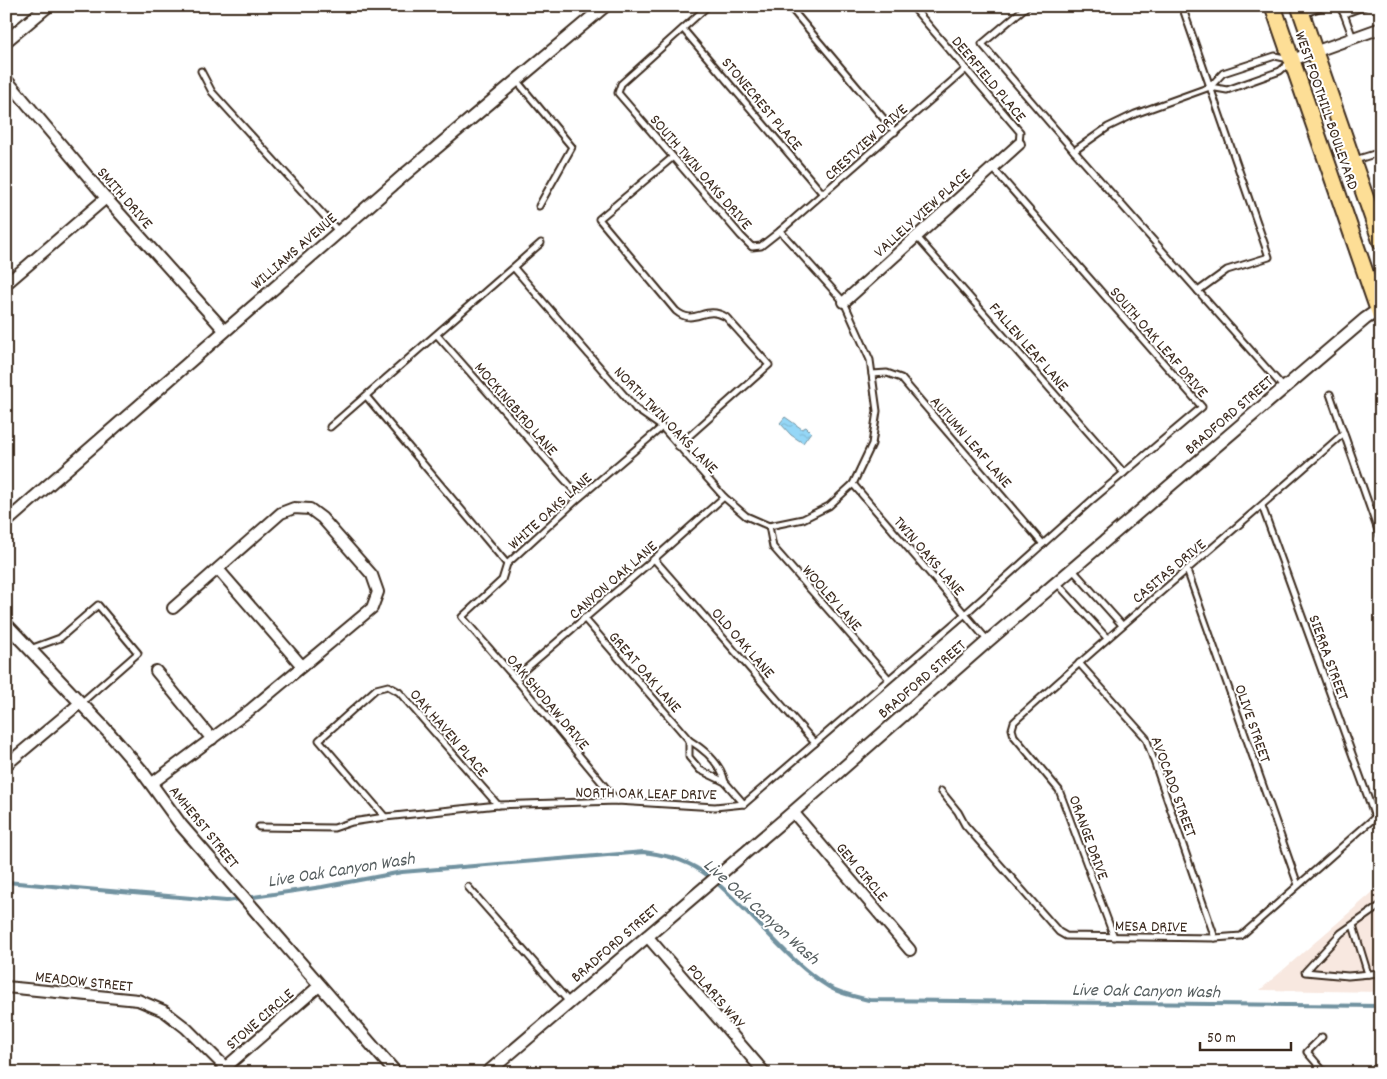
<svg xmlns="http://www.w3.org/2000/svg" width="1387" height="1079" viewBox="0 0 1387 1079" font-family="Dekko,sans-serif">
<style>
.built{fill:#f8e8e0}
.water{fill:url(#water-ripples);stroke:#7192a0}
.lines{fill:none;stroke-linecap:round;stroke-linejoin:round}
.stream{stroke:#7192a0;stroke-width:4}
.service-casing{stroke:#3b2a1e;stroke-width:9}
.minor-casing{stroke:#3b2a1e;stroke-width:14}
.tertiary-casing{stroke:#3b2a1e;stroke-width:15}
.primary-casing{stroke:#3b2a1e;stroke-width:19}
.service{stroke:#fff;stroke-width:5}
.minor{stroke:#fff;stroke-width:10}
.tertiary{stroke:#fff;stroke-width:11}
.primary{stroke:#fdde96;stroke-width:15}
.labels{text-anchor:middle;stroke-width:4;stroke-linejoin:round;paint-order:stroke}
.street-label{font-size:16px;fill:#3b2a1e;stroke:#fff}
.water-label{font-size:18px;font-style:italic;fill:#565e5f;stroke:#fff}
</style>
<defs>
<pattern id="water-ripples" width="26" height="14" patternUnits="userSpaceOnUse" patternTransform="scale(1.25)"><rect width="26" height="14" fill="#95d7f7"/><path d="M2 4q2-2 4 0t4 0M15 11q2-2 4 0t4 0" fill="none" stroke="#81b9d3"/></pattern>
</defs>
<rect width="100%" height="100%" fill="#fff"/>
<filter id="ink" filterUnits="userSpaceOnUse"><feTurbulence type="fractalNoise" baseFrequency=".02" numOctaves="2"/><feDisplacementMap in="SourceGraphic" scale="10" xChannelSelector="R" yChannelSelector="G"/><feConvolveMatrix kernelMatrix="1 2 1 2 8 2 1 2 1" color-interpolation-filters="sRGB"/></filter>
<g filter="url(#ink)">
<path class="built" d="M1381,885V992L1260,990Z"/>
<path class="water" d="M785,417L802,429L806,427L811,432L803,443L791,435L780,423Z"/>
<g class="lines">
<path class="stream" d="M6,882L226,901L322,887L402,872L644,852C659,854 675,857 689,864C708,873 724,889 739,904C767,931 796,967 829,987C841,994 856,997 869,1000L1381,1006"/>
<defs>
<g id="service">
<path d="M789,6L895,132"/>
<path d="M912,6L1020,132L1019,144"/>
<path d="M1027,6L982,44L1074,151L1284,388"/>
<path d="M1182,6L1269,257L1227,270L1198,291"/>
<path d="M1339,6L1344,14L1365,6"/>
<path d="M1303,14L1324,6"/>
<path d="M1344,14L1353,38"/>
<path d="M683,29L823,194"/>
<path d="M201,71L212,92L339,232"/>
<path d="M517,81L572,147L539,206"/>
<path d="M1210,87L1227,90L1280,71L1290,62"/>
<path d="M1074,151L1108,127L1135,114L1210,87L1223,73L1275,56L1289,59"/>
<path d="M673,157L599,219L676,311C695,327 704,304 726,317L769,365L678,446"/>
<path d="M1355,160L1381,152"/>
<path d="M780,231L966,69"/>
<path d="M916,236L1124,473"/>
<path d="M514,268L636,409L662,427L724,497L746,516L769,526L803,519L829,506L853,484L872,444L877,411L870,360L844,302L780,231L761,246L752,247L741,236L618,93L621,84L708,6"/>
<path d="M437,335L580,497"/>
<path d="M872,374L887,373L901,378L1043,544"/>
<path d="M1330,394L1381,539"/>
<path d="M366,396L507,564"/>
<path d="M330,427L541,243"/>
<path d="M853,484L988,641"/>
<path d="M1262,506L1375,817"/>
<path d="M769,526L773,547L889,679"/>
<path d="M654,559L815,743"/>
<path d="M1072,569L1122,625"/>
<path d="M1187,570L1298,885"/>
<path d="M1057,583L1107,638"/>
<path d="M584,618L689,740C705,750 721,764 725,782"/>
<path d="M30,649L60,638L98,605L138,653L81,703"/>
<path d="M1079,663L1146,738L1215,938"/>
<path d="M515,678L654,559L724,497"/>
<path d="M689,740V757L700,770L725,782L744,804"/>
<path d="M941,791L958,812L965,825L1059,932L1066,936L1215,938L1241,936L1381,812"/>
<path d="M617,801L515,678L462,617L502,580L507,564L580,497L662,427"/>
<path d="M385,817L319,740L376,689L388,686L399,692L498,805"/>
<path d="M259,827L334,828L352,822L385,817L498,805L617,801L715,807L744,804L965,614L1093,499L1202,407L992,167"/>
<path d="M468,887L569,1002"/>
<path d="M1381,905L1341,933L1305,972L1348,976L1381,973"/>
<path d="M1353,925L1368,974"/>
<path d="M1114,937L1059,790L1014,736L1012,729L1014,722C1122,623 1235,530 1344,433"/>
<path d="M1322,1037L1307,1052L1325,1073"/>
</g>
<g id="minor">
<path d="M1292,60L1381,28"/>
<path d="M6,79L106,198L225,331"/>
<path d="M6,284L106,198"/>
<path d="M844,302L1019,144"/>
<path d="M218,569L302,666"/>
<path d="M156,671L212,739"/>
<path d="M6,765L80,703"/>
<path d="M151,784L250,710L372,608L378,592L372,575L322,518L310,509L294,508L281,513L173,608"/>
<path d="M793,812L910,950"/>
<path d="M647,936L765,1073"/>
<path d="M6,987L138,1000L164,1011L186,1028L225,1067"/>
<path d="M219,1073L319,986"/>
</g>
<g id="tertiary">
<path d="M6,41L48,6"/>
<path d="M6,522L404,175L605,6"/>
<path d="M6,624L109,733L141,770L181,825L396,1073"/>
<path d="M487,1073L793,812L988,641L1365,319L1378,310"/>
</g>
<g id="primary">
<path d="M1273,6L1381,318"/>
<path d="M1299,6L1381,242"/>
</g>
</defs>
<use href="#service" class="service-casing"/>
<use href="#minor" class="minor-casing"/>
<use href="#tertiary" class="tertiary-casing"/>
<use href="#primary" class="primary-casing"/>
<use href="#service" class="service"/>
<use href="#minor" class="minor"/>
<use href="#tertiary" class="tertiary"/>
<use href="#primary" class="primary"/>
</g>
</g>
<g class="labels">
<g class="street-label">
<text transform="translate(990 78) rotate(50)" y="6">DEERFIELD PLACE</text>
<text transform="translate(763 103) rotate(50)" y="6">STONECREST PLACE</text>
<text transform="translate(1328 110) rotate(71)" y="6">WEST FOOTHILL BOULEVARD</text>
<text transform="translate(865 141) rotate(-42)" y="6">CRESTVIEW DRIVE</text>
<text transform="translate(702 171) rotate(49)" y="6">SOUTH TWIN OAKS DRIVE</text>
<text transform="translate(126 197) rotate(49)" y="6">SMITH DRIVE</text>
<text transform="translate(921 212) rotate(-42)" y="6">VALLELY VIEW PLACE</text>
<text transform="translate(293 250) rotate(-41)" y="6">WILLIAMS AVENUE</text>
<text transform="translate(1160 341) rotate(49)" y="6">SOUTH OAK LEAF DRIVE</text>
<text transform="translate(1030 346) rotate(49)" y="6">FALLEN LEAF LANE</text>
<text transform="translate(517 408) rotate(49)" y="6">MOCKINGBIRD LANE</text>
<text transform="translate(1228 414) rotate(-41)" y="6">BRADFORD STREET</text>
<text transform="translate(667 419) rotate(46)" y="6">NORTH TWIN OAKS LANE</text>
<text transform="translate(972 441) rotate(49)" y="6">AUTUMN LEAF LANE</text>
<text transform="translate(549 510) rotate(-42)" y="6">WHITE OAKS LANE</text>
<text transform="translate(930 555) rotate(49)" y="6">TWIN OAKS LANE</text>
<text transform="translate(1168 570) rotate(-40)" y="6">CASITAS DRIVE</text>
<text transform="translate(612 579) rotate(-41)" y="6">CANYON OAK LANE</text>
<text transform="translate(833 597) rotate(49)" y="6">WOOLEY LANE</text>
<text transform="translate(744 642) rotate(49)" y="6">OLD OAK LANE</text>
<text transform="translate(1330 657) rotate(70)" y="6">SIERRA STREET</text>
<text transform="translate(646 671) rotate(49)" y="6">GREAT OAK LANE</text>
<text transform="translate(921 678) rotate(-41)" y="6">BRADFORD STREET</text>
<text transform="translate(549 701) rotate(50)" y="6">OAK SHODAW DRIVE</text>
<text transform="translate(1254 723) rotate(71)" y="6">OLIVE STREET</text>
<text transform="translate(450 732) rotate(49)" y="6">OAK HAVEN PLACE</text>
<text transform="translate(1175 786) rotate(70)" y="6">AVOCADO STREET</text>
<text transform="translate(646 792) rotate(1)" y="6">NORTH OAK LEAF DRIVE</text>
<text transform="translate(205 826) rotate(51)" y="6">AMHERST STREET</text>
<text transform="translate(1090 837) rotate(70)" y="6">ORANGE DRIVE</text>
<text transform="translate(863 871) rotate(50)" y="6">GEM CIRCLE</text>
<text transform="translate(1151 925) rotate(1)" y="6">MESA DRIVE</text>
<text transform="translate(614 942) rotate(-41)" y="6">BRADFORD STREET</text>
<text transform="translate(84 980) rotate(6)" y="6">MEADOW STREET</text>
<text transform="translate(717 995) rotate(49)" y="6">POLARIS WAY</text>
<text transform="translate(259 1018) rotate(-41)" y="6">STONE CIRCLE</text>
</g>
<g class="water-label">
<text transform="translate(341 869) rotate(-9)" y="6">Live Oak Canyon Wash</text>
<text transform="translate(762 911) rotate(42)" y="6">Live Oak Canyon Wash</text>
<text transform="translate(1146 990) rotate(1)" y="6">Live Oak Canyon Wash</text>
</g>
</g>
<rect width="1387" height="1079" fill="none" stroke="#fff" stroke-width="25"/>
<rect x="12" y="12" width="1362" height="1054" fill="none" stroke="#3b2a1e" stroke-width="2" filter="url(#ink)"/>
<path d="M1200 1042v8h91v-8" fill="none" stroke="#3b2a1e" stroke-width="2.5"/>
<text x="1207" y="1042" font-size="15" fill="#3b2a1e" stroke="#ffffff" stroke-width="4" paint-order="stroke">50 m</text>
</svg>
